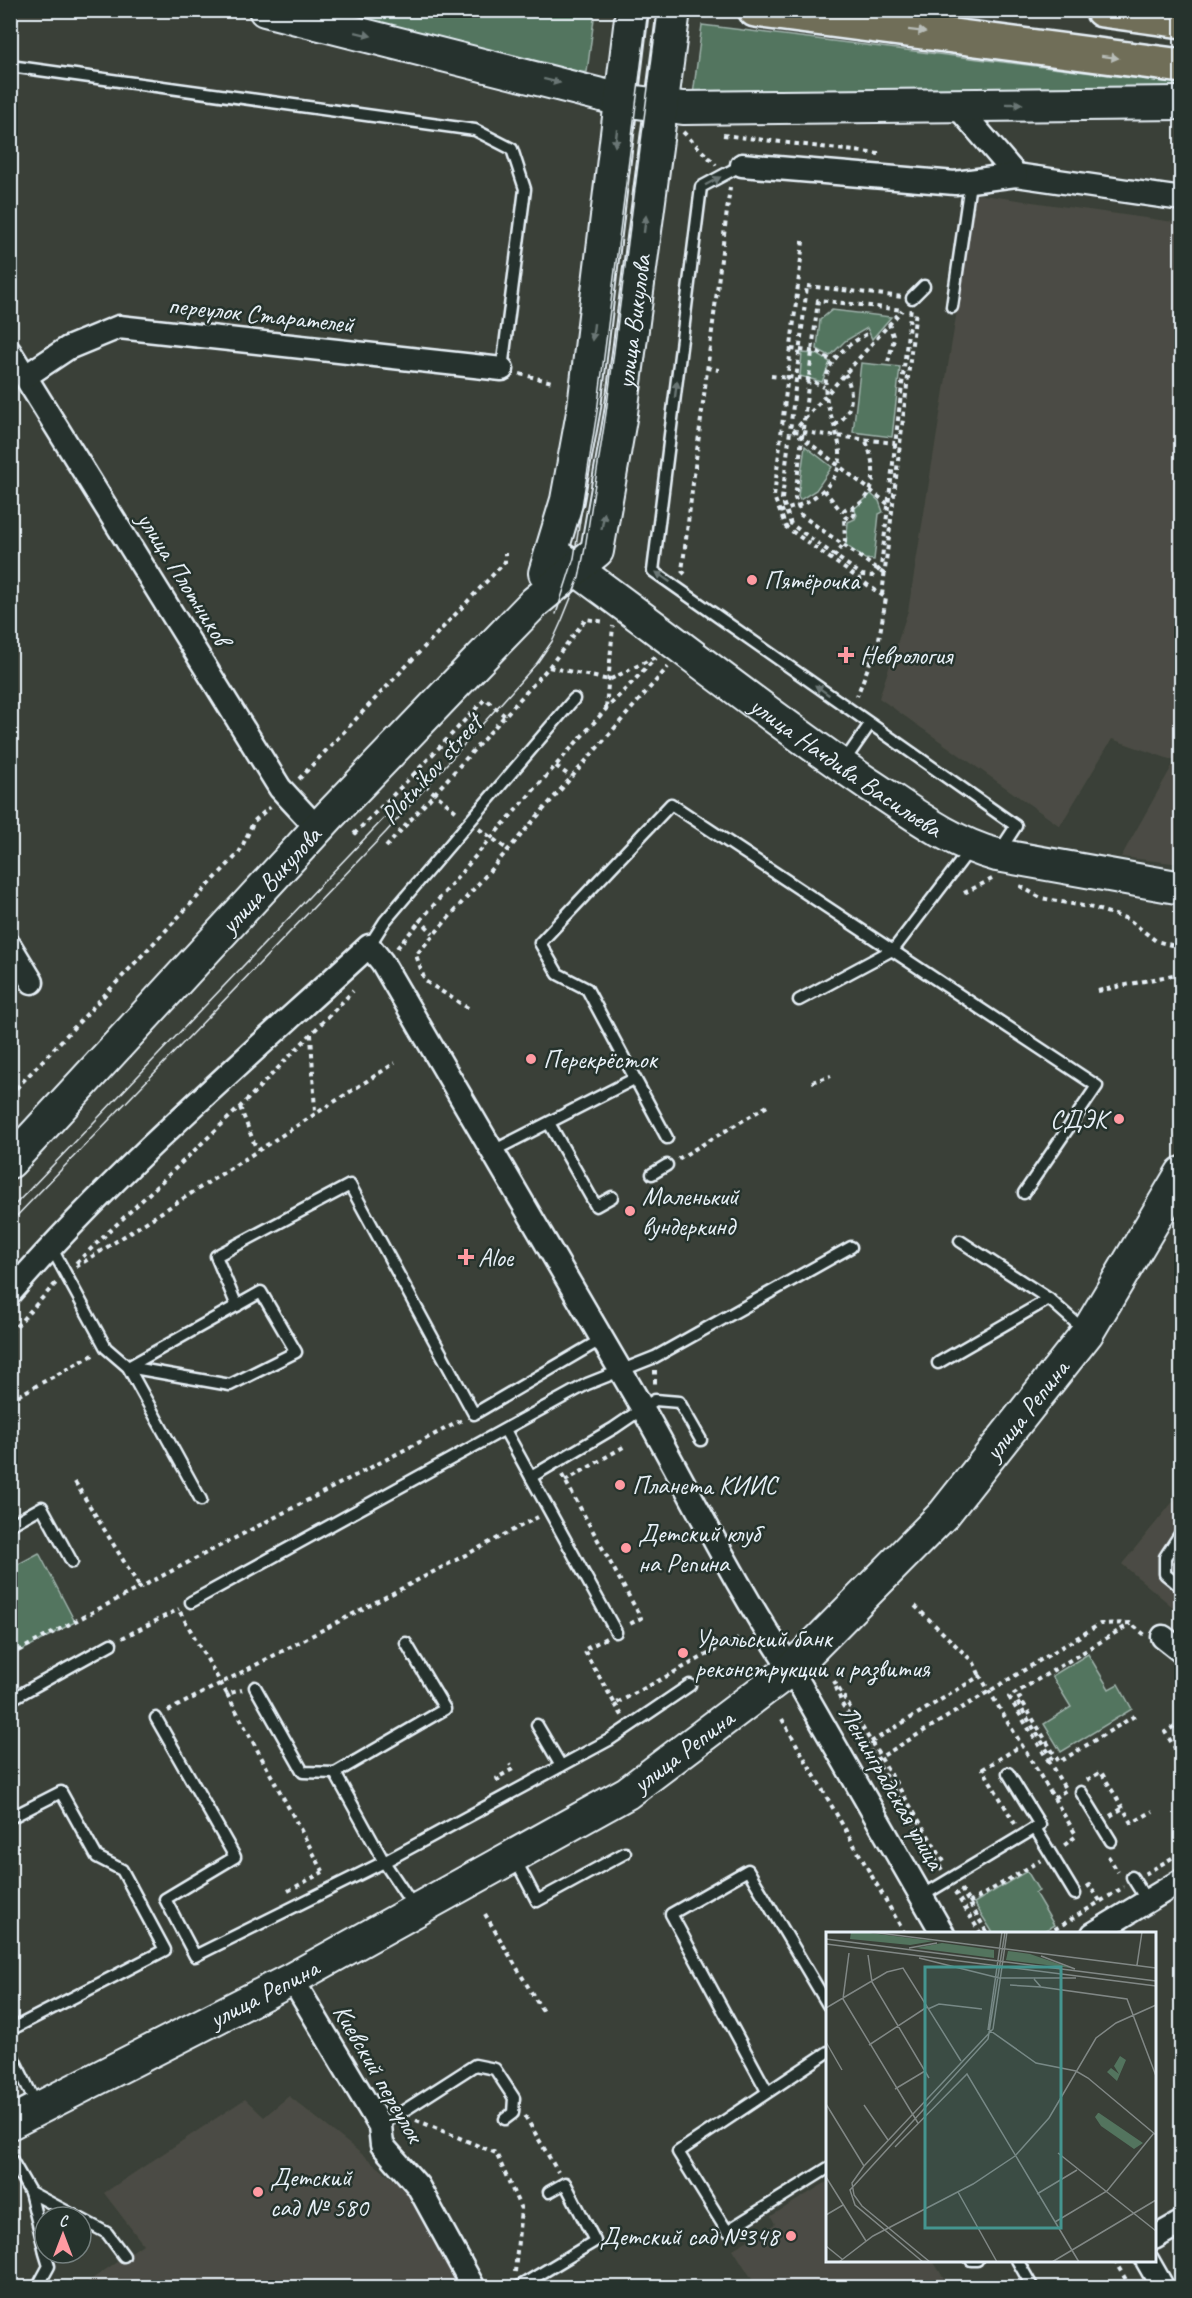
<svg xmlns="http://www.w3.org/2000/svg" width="1192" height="2298" viewBox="0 0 1192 2298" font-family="Caveat,sans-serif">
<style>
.built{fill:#4b4c44}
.green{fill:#53745e;stroke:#9eb2ab;stroke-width:1.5}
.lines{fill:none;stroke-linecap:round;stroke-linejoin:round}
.lane-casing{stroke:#e8f1f8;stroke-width:15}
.street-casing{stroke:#e8f1f8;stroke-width:27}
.secondary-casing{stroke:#e8f1f8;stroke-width:36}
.primary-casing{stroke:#e8f1f8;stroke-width:38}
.path{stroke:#e8f1f8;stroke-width:4;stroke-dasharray:4.5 4.5;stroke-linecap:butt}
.lane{stroke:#26332d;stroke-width:10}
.street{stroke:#26332d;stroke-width:22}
.secondary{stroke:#26332d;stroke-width:32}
.primary{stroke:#706e59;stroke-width:33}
.tram{stroke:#e8f1f8;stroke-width:1.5}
.oneway{fill:#b8bdb8}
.oneway2{fill:#6a7674}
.poi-dot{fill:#ff9aa2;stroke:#26332d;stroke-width:2}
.labels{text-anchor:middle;stroke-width:5;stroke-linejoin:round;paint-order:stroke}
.street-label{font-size:26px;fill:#e8f1f8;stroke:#26332d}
.poi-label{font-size:26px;fill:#e8f1f8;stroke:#26332d;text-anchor:start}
.inset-road{fill:none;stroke:#808785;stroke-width:1.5}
.view{fill:#459590;fill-opacity:0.15;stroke:#459590;stroke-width:3}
.inset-edge{fill:none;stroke:#e8f1f8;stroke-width:3}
</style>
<rect width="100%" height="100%" fill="#3a4038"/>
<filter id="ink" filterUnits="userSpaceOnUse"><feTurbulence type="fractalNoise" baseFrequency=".0167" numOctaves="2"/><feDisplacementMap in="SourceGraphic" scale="12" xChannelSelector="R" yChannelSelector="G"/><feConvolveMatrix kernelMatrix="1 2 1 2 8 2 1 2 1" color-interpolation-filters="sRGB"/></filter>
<g filter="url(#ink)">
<g class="built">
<path d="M976,194L1181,223V864L1121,857L1175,761L1112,739L1060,826L879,698L908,611Z"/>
<path d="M1181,1492V1614L1122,1564Z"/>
<path d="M289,2096L408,2191L460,2287L79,2288L143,2244L104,2193L245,2099L264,2117Z"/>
<path d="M827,2182L828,2260L933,2261L945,2280L932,2288L757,2287L733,2249L775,2224L771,2216Z"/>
</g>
<g class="green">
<path d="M318,11H595L587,72L578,73Z"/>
<path d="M702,25L1182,84L1181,94L693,95Z"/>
<path d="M832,310L891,317L872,339L867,328L845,341L830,356L817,349L820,320Z"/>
<path d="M802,353L817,354L830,362L822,382L800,376Z"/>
<path d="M861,363L900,367L892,437L853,432Z"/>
<path d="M805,446L832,467L816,490L800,500L798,496Z"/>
<path d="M871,494L879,501L883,512L879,514L874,560L865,559L846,545L848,522L855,519L857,515L854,509Z"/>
<path d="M39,1553L75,1622L17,1653L11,1641V1568Z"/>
<path d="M1088,1654L1109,1689L1118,1684L1132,1709L1061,1752L1044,1724L1071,1707L1052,1676Z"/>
<path d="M1027,1871L1039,1891L1035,1893L1054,1925L1041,1933H993L974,1903Z"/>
</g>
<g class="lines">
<defs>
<g id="lane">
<path d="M10,66L475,130L512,149L525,189L502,369"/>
<path d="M742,165L701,187L653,571L1016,826L999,852"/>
<path d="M912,298L924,286"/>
<path d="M952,307L970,183"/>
<path d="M843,763L870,724"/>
<path d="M369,946L385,921L574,699"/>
<path d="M799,1000L894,949L971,848"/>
<path d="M549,1123L596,1206L612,1197"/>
<path d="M667,1138L587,989L558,974L540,943L671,804L1097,1086L1024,1193"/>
<path d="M493,1151L634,1079"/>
<path d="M652,1174L667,1165"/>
<path d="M960,1241L1049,1299L1084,1330"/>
<path d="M51,1247L106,1348L128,1367L201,1500"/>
<path d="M261,1292L296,1352L230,1385L128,1367Z"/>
<path d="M237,1306L216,1256L350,1185L474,1414L602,1339"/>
<path d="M938,1363L1049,1299"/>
<path d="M505,1430L616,1632"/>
<path d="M531,1477L614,1428L655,1400L679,1402L701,1440"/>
<path d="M10,1525L42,1507L72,1562"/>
<path d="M1182,1531L1165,1557V1574L1182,1588"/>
<path d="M191,1602L587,1384L655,1357L851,1247"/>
<path d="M406,1643L445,1709L335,1773L384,1862L414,1907"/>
<path d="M255,1687L303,1772L335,1773"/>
<path d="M10,1700L111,1644"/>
<path d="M156,1718L235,1857L165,1899L195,1956L384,1862L609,1740L690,1685"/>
<path d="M537,1725L561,1766"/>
<path d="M1081,1792L1111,1841"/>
<path d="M10,1818L61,1792L97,1857L122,1870L165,1950L10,2030"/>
<path d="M1035,1828L1075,1894"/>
<path d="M515,1859L537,1901L625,1853"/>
<path d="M1132,1877L1147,1901"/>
<path d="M922,1896L1040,1825L1008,1773"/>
<path d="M10,2051L38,2108"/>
<path d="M828,2052L678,2152L727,2231L828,2168"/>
<path d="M767,2091L671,1914L748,1870L828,2005"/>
<path d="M380,2126L475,2065L495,2069L514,2098L513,2113L505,2119"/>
<path d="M10,2157L30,2192L45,2252"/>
<path d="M30,2192L77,2217"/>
<path d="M81,2219L107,2233L124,2256"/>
<path d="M971,2260H977"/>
<path d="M1017,2260L1033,2288"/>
<path d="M37,2288L49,2266L45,2253"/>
<path d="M517,2288L595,2241L565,2183L549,2192"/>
</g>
<g id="street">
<path d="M956,105L1016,175L1182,199"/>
<path d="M742,165L955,183L1016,175"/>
<path d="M10,352L280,788L318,829"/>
<path d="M26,376L68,348L119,327L502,369"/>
<path d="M10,946L32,982"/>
<path d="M10,1293C119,1167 247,1058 369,946L382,962C470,1111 557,1260 643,1409C692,1496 736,1587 791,1669L943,1934"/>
<path d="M1163,1637L1182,1652"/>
<path d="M1093,1934L1182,1880"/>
<path d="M292,1979L380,2126L382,2145L418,2186L474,2288"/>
<path d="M1154,2238L1182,2222"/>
<path d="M1147,2260L1163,2288"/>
</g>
<g id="secondary">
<path d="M265,10L621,100L683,108L1182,103"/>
<path id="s1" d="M552,552C658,627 759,710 867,783C909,810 948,842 997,855L1182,888"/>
<path d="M545,573L567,500L584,407L632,10"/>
<path id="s2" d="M10,1162L330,815L473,666L535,602L597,551L621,413L674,10"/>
<path id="s3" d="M10,2123L292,1979L627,1793L791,1669L944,1514L1087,1333L1182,1173"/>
</g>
<g id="primary">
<path d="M755,10L1182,66"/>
<path d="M1102,10L1182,21"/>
</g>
</defs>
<use href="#lane" class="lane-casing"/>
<use href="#street" class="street-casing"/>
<use href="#secondary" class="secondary-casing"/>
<use href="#primary" class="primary-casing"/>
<g class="path">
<path d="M683,132L716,165"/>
<path d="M723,135L879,154"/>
<path d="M803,241L774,497L786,527L886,598L879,639L857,696"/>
<path d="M807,286L912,298L881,567L872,576L862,575L791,524L782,499Z"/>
<path d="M791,349L818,352L832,361"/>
<path d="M888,362L894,339L889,324"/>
<path d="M707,368L719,370"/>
<path d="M520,374L552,382"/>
<path d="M771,376L788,378"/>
<path d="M788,377L808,379L824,387"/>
<path d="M835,425C853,414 855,392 845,374"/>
<path d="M794,431L895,443"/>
<path d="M824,490L842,512"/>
<path d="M888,504L794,431L902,310"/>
<circle cx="849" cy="513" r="5.5"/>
<path d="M851,508C881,497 875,462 865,439"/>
<path d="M780,512C792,507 804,505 814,497C890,446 765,386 869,333"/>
<path d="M834,557L845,542L844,517"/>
<path d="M685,574L682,571L730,187"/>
<path d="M884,574L801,515L795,498L818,300L903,310"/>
<path d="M882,595L916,310"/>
<path d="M549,667L609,680L655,657"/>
<path d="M606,708L613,626"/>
<path d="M556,766L571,777"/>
<path d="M413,775L485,699L505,716"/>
<path d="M299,779L505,562V553"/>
<path d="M479,829L507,849"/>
<path d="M354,834L413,775L459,814"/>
<path d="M386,847L549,667L586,619L605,622"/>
<path d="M1020,886L1041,898L1093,908L1128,919L1156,941L1182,948"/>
<path d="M964,893L992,879"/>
<path d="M419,919L433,933"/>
<path d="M397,948L491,838L606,709L656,658"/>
<path d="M1098,991L1182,973"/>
<path d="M468,1008L425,981L416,955L668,667"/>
<path d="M311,1034L315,1113"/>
<path d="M812,1082L831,1076"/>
<path d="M10,1095L239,853L254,821L270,807"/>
<path d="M240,1107L256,1148"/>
<path d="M678,1159L769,1105"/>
<path d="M76,1263L240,1107L353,991"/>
<path d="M76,1267L395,1063"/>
<path d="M10,1333L56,1283"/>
<path d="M655,1370V1387"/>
<path d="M10,1400L95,1354"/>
<path d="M562,1475L641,1618L628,1625"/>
<path d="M565,1481L625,1446"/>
<path d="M75,1482L139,1586"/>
<path d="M915,1606L974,1663L980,1676"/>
<path d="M180,1612L227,1694L242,1690"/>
<path d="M122,1638L179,1609"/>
<path d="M606,1638L584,1650L615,1704L738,1638"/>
<path d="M10,1655L462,1420"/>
<path d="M834,1681L946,1865"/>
<path d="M836,1687L842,1704L942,1870"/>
<path d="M227,1694L323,1871"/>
<path d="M615,1704L623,1717"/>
<path d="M168,1711L538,1517"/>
<path d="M782,1719L905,1934"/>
<path d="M1182,1722L1165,1732L1182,1759"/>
<path d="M871,1742L980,1676L1075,1833V1837L1062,1847"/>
<path d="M1050,1759L1052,1758L1016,1700L1020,1698L1059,1762L1136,1715"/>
<path d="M1050,1759L1048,1760L1009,1697L1130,1624"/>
<path d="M876,1760L1100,1624L1130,1623L1145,1635"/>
<path d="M1048,1760L1066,1790"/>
<path d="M1087,1780L1101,1772L1132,1823L1153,1811"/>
<path d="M499,1782L497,1778L513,1769L510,1764"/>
<path d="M1054,1798L1066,1790"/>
<path d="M1110,1816L1123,1808"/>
<path d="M1015,1824L983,1769L1022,1745"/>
<path d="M1108,1856L1118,1872"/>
<path d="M1145,1874L1182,1852"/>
<path d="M1087,1887L1090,1885L1100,1901"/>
<path d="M961,1889L988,1934"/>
<path d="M288,1891L323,1872"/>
<path d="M955,1892L981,1934"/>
<path d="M969,1903L1041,1860"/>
<path d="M485,1914L543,2012"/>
<path d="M1047,1934L1124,1887"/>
<path d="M525,2116L558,2172"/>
<path d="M416,2120L496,2153L521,2209L515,2272"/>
<path d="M1114,2260L1131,2288"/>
</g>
<use href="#lane" class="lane"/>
<use href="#street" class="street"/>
<use href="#secondary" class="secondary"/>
<use href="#primary" class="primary"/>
<g class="tram">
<path d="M556,614L574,558L597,412L648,10"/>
<path d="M10,1210L412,789"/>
<path d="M10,1223L386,832L537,663L553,640L562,620L579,578L585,548L606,413L658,10"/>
</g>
</g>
<defs><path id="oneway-solid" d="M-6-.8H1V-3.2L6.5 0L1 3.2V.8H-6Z" transform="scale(1.5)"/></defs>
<g class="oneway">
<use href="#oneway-solid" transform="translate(917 31) rotate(7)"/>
<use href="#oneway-solid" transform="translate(1110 57) rotate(7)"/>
</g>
<g class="oneway2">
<use href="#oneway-solid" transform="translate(363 34) rotate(14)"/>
<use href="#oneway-solid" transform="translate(552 81) rotate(14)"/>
<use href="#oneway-solid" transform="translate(1014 104)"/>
<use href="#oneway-solid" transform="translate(616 138) rotate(97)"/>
<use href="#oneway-solid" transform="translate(713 181) rotate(-28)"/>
<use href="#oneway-solid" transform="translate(645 224) rotate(-83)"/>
<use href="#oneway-solid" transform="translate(593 332) rotate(97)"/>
<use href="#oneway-solid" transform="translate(676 389) rotate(-83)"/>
<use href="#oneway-solid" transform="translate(603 521) rotate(-80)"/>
<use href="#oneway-solid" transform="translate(663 577) rotate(-145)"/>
<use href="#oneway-solid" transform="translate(822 690) rotate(-145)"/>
</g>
</g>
<g class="poi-dot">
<circle cx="752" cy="580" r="6"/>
<path d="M843 646h6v6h6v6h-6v6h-6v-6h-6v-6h6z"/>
<circle cx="531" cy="1059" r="6"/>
<circle cx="1119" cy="1119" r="6"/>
<circle cx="630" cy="1211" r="6"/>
<path d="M463 1248h6v6h6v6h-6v6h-6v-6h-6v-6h6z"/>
<circle cx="620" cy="1485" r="6"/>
<circle cx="626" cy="1548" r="6"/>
<circle cx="683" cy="1653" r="6"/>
<circle cx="258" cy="2192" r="6"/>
<circle cx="791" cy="2236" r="6"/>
</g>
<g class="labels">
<g class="street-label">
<text transform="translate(261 314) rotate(6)" y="9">переулок Старателей</text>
<text dy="9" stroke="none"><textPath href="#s2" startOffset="1080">улица Викулова</textPath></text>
<text transform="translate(184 578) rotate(58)" y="9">улица Плотников</text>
<text dy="9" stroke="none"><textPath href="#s1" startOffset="364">улица Начдива Васильева</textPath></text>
<text transform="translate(431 769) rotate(-48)" y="9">Plotnikov street</text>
<text dy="9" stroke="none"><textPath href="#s2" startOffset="384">улица Викулова</textPath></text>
<text dy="9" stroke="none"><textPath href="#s3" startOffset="1256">улица Репина</textPath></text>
<text dy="9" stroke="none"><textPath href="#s3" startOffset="770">улица Репина</textPath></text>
<text transform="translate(892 1787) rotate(60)" y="9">Ленинградская улица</text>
<text dy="9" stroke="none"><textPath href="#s3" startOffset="285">улица Репина</textPath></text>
<text transform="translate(379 2073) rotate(60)" y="9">Киевский переулок</text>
</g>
<g class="poi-label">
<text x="764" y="589">Пятёрочка</text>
<text x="860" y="664">Неврология</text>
<text x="543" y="1068">Перекрёсток</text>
<text x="1107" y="1128" text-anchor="end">СДЭК</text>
<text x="642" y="1205">Маленький<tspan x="642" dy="30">вундеркинд</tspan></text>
<text x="478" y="1266">Aloe</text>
<text x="632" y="1494">Планета КИИС</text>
<text x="638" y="1542">Детский клуб<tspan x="638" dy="30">на Репина</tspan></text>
<text x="695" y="1647">Уральский банк<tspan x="695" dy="30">реконструкции и развития</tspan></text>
<text x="270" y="2186">Детский<tspan x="270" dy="30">сад № 580</tspan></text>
<text x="779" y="2245" text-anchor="end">Детский сад №348</text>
</g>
</g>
<g transform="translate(826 1932)">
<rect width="330" height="330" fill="#3a4038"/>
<path d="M25,0H36L108,9L84,13L24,7ZM116,11L168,18V26L90,16ZM182,19L204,22L245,36L180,28ZM294,124L300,128L291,149L281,140L285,136L293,142L288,134ZM272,181H273L317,211L308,217L275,194L269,185Z" fill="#53745e"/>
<path class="inset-road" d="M45,0L330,36M0,7L330,49M0,12L330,54M83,16L111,11M23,21L17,67L92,191M42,23L46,50L103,146M215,24L249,37M93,26L173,46H250M311,33L316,0M208,47L215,55L301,67L330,144M184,53L215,55M0,76L61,40L77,36L135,129M102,77L113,72L156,77M162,97L210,131L250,139L262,146L330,203M162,98L176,0M0,110L16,138M43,113L101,75M69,157L99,139M0,172L38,234M38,173L62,208M69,215L141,142L253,330M232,221L330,299M0,245L40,309M132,260L171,330M211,262L251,238M0,283L17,273M229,290L281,259L328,201M0,314L16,327M13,330L47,304L147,252L189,224L223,186L270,106L290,91L330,73M97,330L29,273L24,258L162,107L179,0M104,330L36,274L28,263L26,251L38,234L167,97L181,0M226,330L330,268"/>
<path class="view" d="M99,35H235V296H99Z"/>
<rect width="330" height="330" class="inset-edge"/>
</g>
<rect width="1192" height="2298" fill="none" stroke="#26332d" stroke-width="36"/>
<rect x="18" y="18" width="1156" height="2262" fill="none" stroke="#e8f1f8" stroke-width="2" filter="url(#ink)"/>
<g transform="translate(63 2235)"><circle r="28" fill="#26332d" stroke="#747f7e" stroke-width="1.5"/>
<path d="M0-4.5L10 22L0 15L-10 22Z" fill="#ff9aa2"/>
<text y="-9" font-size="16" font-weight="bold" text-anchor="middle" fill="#e8f1f8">С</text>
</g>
</svg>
